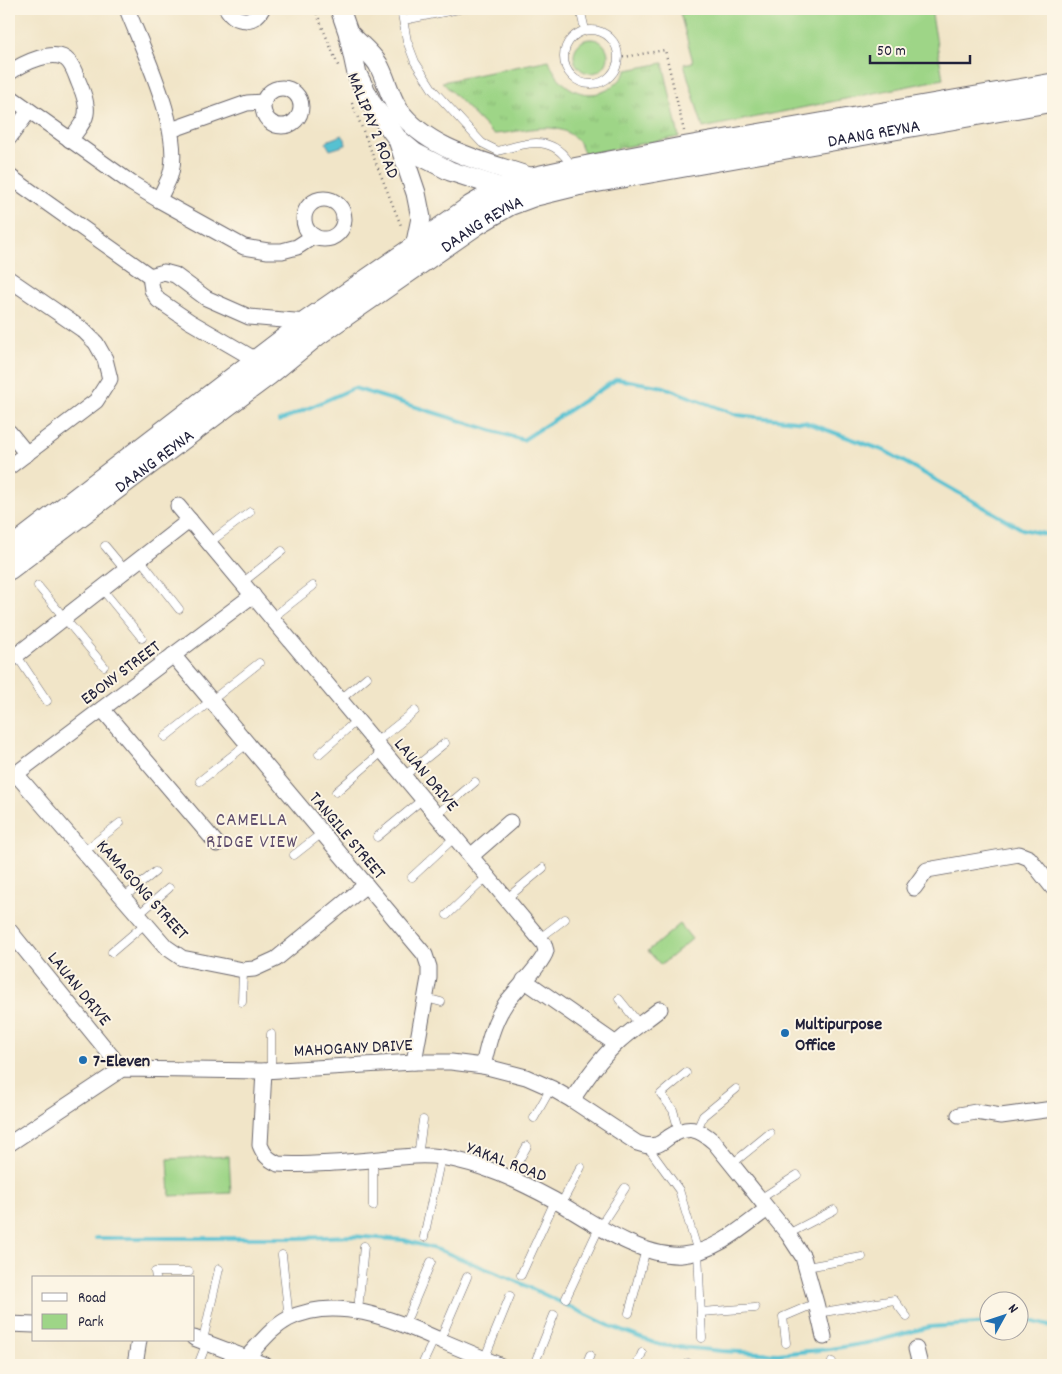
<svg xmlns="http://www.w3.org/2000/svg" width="1062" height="1374" viewBox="0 0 1062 1374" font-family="Dekko,sans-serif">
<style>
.grass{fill:url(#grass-tufts);stroke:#607c61}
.green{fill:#9ed587;stroke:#607c61}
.water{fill:#56c1d1;stroke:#3c7286}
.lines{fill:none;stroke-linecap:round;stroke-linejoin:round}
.stream{stroke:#56c1d1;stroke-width:4}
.service-casing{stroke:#6a666c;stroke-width:9}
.minor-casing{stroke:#6a666c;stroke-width:17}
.tertiary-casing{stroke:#6a666c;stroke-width:21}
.secondary-casing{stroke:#6a666c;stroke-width:23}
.path{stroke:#6a666c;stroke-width:2.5;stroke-dasharray:1 4;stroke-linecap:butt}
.service{stroke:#fff;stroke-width:8}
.minor{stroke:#fff;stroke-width:15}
.tertiary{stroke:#fff;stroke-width:19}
.secondary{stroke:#fff;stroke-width:21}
.poi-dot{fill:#1f6fb2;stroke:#fcf5e5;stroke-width:2}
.labels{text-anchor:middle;stroke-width:4;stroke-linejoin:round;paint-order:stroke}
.street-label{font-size:18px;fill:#22223b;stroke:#fcf5e5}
.poi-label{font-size:18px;font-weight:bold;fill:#22223b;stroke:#fcf5e5;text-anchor:start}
.neighbourhood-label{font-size:19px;letter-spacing:1px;fill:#604f6e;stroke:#fcf5e5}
</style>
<defs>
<pattern id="grass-tufts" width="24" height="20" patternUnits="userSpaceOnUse" patternTransform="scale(1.25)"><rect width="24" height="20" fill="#9ed587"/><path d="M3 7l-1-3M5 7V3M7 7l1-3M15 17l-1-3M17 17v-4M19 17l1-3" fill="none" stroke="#88b775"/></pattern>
</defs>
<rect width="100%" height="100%" fill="#fcf5e5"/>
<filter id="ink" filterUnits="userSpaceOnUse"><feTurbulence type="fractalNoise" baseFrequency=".02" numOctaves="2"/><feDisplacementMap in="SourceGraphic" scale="10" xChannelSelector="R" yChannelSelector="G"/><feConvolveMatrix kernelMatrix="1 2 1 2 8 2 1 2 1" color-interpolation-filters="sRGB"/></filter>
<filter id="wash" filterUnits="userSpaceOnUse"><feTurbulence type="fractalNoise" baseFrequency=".0096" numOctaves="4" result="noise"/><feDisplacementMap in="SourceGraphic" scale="20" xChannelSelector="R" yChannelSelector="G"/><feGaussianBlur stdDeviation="1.12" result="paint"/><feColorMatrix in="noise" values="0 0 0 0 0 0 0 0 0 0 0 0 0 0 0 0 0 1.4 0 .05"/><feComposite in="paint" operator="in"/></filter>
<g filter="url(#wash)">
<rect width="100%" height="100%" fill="#f1e5c8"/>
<path class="grass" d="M549,60C562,99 606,107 627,70L663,63L679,137L585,154C568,112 526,133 493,134L442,82Z"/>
<g class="green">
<path d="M679,9H931L943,79L703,128L684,64L693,62Z"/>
<circle cx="591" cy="56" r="17"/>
<path d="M680,924L692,939L661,965L648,951Z"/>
<path d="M229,1156L231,1193L170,1196L168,1159Z"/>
</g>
<path class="water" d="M342,135L345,139L346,145L330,150L326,143L329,140Z"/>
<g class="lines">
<g class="stream">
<path d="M279,421L354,388L523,440L617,379L664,387L737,415L805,422L885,451L1022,529L1053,536"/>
<path d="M96,1238H299L351,1236L404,1240L442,1251L516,1281L612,1327L660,1345L722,1351L778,1354L830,1349L873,1342L929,1327L990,1323"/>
<path d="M1020,1322L1031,1321L1053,1327"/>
</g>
</g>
</g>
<g filter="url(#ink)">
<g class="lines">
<defs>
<g id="service">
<path d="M401,9L407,41L415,62L433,90L482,143L498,151C529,142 554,134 572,167"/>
<path d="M580,9L585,30"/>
<path d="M404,20L459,9"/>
<circle cx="591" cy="57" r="27"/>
<path d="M209,543L250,512"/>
<path d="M105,546L125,570"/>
<path d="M140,559L179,609"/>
<path d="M242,583L282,551"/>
<path d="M38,586L104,666"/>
<path d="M102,589L142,638"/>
<path d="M272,618L313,586"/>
<path d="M9,644L47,701"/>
<path d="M340,700L367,677"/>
<path d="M165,737L259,663"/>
<path d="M376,742L415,711"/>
<path d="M319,754L357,720"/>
<path d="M404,776L445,743"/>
<path d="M200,781L247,744"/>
<path d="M336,792L383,751"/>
<path d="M436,815L475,782"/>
<path d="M377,837L423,799"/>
<path d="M83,852L120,823"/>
<path d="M294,855L322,833"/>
<path d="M412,877L455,837"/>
<path d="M123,898L155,872"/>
<path d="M506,899L543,868"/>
<path d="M138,915L169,888"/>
<path d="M447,915L488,876"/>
<path d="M540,938L565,919"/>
<path d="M112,952L145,924"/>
<path d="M426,998L441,1002"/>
<path d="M619,999L640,1025"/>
<path d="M242,1002L243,970"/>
<path d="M271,1070V1034"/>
<path d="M534,1118L551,1088"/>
<path d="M697,1130L703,1116L736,1089"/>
<path d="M679,1131L673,1110L661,1094L686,1073"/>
<path d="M647,1146L679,1190L698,1252L702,1338"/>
<path d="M418,1156L423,1120"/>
<path d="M373,1160V1206"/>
<path d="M732,1164L770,1133"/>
<path d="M509,1178L527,1146"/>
<path d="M760,1199L797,1175"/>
<path d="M561,1204L581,1167"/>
<path d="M788,1234L834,1210"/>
<path d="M424,1237L441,1157"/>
<path d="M282,1255L289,1319"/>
<path d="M807,1267L862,1257"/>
<path d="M521,1275L555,1201"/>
<path d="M156,1278L155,1272H189"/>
<path d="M566,1298L599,1228L625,1188"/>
<path d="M358,1311L364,1246"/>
<path d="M701,1312L755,1308"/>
<path d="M629,1313L646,1249"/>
<path d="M818,1313L894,1300L907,1317"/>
<path d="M405,1324L431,1262"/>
<path d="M203,1340L219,1269"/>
<path d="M440,1340L467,1277"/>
<path d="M786,1343L783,1317L816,1303"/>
<path d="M483,1362L510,1296"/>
<path d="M832,1362V1365"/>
<path d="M198,1365L207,1342"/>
<path d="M422,1365L435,1337"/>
<path d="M534,1365L554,1315"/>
<path d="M586,1365L590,1355"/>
<path d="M637,1365L642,1353"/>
<path d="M687,1365L688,1363"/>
</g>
<g id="minor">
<path d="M127,9C143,50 184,133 170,176C167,184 162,192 159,200"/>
<path d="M227,9C236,23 254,24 262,9"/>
<path d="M9,73C22,64 56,46 69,62C74,68 76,76 79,83C83,92 88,104 86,114C85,122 75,133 70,140"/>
<circle cx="282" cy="107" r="19"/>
<path d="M9,96L131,183L159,200L244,247L268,251H282L297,247L314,236"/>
<path d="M171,130L247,103L263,102"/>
<path d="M9,138L29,111"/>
<path d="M9,176L150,276L152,290L158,300L189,321L256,360L261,366"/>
<circle cx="324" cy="219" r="20"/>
<path d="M150,276L164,272L175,275L206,298L249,317L306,322L309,326"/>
<path d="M9,279L83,330L96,343L105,359L110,379L96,401L9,467"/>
<path d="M9,432L27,454"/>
<path d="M178,506L544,944L546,951C543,963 515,991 506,1003C493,1022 488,1044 483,1066"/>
<path d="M173,655L425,955L429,967V978L414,1062"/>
<path d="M9,661L190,520"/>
<path d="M102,709L217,844"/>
<path d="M16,774L166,947L182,958L243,970L254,969L276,959L287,950L366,885"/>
<path d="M9,779L253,595"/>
<path d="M471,856L510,822"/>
<path d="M914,888L927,870L1019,854L1029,858L1053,888"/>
<path d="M9,930L122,1069"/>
<path d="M524,980L616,1044"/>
<path d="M264,1071L260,1145C264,1155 268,1159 278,1164C310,1166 348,1162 380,1159C401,1157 421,1154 441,1157C481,1163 519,1181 554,1200C589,1220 640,1258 682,1255C715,1252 742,1228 767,1209"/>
<path d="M572,1100C585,1080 598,1061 615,1045C628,1032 645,1021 660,1009"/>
<path d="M959,1115L976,1112L1001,1116L1053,1109"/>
<path d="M9,1144L122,1069L264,1071L414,1062H451L483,1066L526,1077L551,1088L572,1100L637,1143C643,1145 649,1147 656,1145C661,1144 665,1140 669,1137C688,1125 698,1128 714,1142L788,1234L803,1257L816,1303L824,1337"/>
<path d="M9,1324L34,1325"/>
<path d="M194,1338L265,1365"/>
<path d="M916,1349L920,1365"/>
<path d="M246,1358C259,1345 271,1328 288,1319C338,1294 396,1321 442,1341C461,1349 480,1357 499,1365"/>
<path d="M135,1365L139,1340"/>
</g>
<g id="tertiary">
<path d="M340,9L348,32L357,74L372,104L397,138L415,153L450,171L502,188L506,197"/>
<path d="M349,33C358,43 371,53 378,64C386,78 389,95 398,109C428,151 487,162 532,178L534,185"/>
<path d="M398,140L416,193L421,218L415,247"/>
</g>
<g id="secondary">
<path d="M9,550L306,322L410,250L471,206L502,188L532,178L573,169L687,147L1053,84"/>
<path id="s1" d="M9,569L268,375L317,335L477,224L509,205L536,195L577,185L1053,101"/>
</g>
</defs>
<use href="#service" class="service-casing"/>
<use href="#minor" class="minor-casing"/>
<use href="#tertiary" class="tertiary-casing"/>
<use href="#secondary" class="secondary-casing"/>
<g class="path">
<path d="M315,9L339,68"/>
<path d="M618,58L665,50L684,131"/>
<path d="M352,103L402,228"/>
</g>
<use href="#service" class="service"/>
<use href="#minor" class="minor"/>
<use href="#tertiary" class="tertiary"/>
<use href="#secondary" class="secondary"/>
</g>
</g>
<g class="poi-dot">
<circle cx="785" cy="1033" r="5"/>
<circle cx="83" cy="1060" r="5"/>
</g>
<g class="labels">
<g class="street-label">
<text transform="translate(374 125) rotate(68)" y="6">MALIPAY 2 ROAD</text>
<text dy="6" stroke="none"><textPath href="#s1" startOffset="991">DAANG REYNA</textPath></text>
<text dy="6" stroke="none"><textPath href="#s1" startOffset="586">DAANG REYNA</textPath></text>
<text dy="6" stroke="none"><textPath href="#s1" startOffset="181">DAANG REYNA</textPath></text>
<text transform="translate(120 672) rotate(-37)" y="6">EBONY STREET</text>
<text transform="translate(427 774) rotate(50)" y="6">LAUAN DRIVE</text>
<text transform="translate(348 835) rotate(50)" y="6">TANGILE STREET</text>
<text transform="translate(143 889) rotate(48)" y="6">KAMAGONG STREET</text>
<text transform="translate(80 988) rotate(51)" y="6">LAUAN DRIVE</text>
<text transform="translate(353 1047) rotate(-3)" y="6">MAHOGANY DRIVE</text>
<text transform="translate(507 1161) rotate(21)" y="6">YAKAL ROAD</text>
</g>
<g class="poi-label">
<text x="795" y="1029">Multipurpose<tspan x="795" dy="21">Office</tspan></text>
<text x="93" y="1066">7-Eleven</text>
</g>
<g class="neighbourhood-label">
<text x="252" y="825">CAMELLA<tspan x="252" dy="22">RIDGE VIEW</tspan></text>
</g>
</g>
<rect width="1062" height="1374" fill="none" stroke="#fcf5e5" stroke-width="30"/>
<rect x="32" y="1276" width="162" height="65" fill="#fcf5e5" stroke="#a5a1a1"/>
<rect x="42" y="1293" width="25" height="8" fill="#ffffff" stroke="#a5a1a1"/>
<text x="78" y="1302" font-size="15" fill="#22223b">Road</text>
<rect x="42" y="1314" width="25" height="15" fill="#9ed587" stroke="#a5a1a1"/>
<text x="78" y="1326" font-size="15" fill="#22223b">Park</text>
<g transform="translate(1004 1316) rotate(50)"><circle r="24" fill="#fcf5e5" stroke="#a5a1a1"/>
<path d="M0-4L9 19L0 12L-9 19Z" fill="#1f6fb2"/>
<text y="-8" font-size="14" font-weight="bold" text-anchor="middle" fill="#22223b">N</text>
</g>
<path d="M870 55v8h100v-8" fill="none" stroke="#22223b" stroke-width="2.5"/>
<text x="877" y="55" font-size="15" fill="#22223b" stroke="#fcf5e5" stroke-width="4" paint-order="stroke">50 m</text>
</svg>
